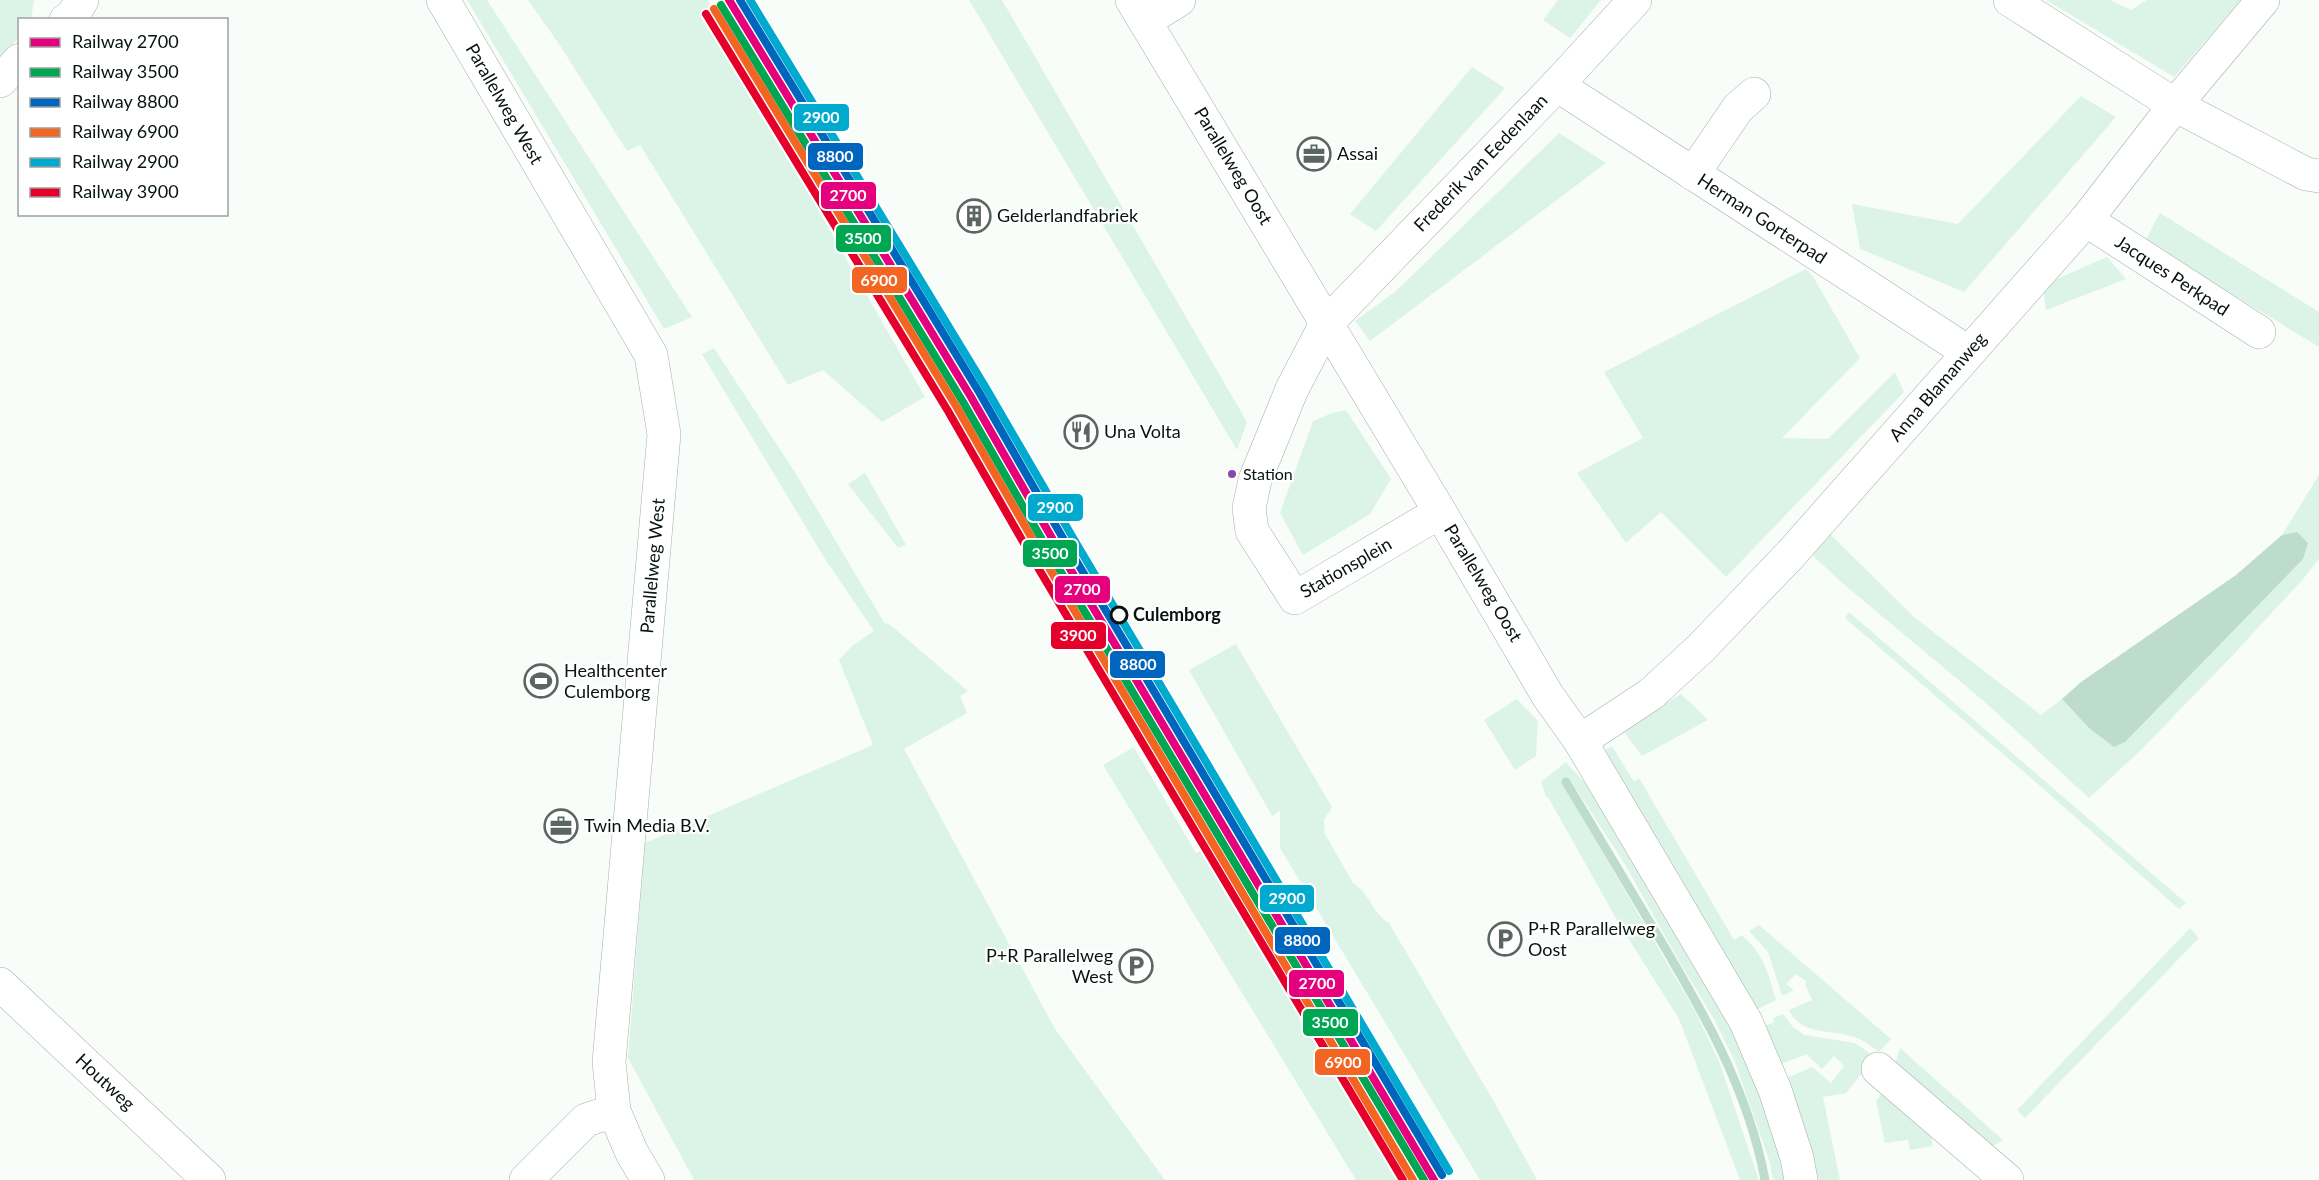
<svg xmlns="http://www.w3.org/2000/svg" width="2319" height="1180" viewBox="0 0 2319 1180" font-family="Lato,sans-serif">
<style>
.green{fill:#dcf4e7}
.water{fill:#bedccc}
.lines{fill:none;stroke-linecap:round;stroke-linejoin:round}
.stream{stroke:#bedccc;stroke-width:9}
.minor-casing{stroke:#a6aeaa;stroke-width:34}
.tertiary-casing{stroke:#a6aeaa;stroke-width:34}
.minor{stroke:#fefffe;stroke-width:33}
.tertiary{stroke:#fefffe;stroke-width:33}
.rail-1-casing{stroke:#fff;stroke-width:12}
.rail-2-casing{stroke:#fff;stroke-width:12}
.rail-3-casing{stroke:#fff;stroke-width:12}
.rail-4-casing{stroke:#fff;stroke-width:12}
.rail-5-casing{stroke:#fff;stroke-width:12}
.rail-6-casing{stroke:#fff;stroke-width:12}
.rail-1{stroke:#e5007d;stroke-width:8}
.rail-2{stroke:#00a651;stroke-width:8}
.rail-3{stroke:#0065bd;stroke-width:8}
.rail-4{stroke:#f26522;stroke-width:8}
.rail-5{stroke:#00a9ce;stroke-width:8}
.rail-6{stroke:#e4002b;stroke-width:8}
.bus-dot{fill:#8e44ad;stroke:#fff;stroke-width:2}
.stop-dot{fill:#fff;stroke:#07140d;stroke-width:3}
.labels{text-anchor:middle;stroke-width:4.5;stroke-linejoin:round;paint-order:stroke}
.bus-label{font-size:16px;fill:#07140d;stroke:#fff;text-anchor:start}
.street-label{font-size:18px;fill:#07140d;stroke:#fff}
.poi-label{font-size:18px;fill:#07140d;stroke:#fff;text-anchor:start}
.stop-label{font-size:18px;font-weight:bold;fill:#07140d;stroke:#fff;text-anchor:start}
.line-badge{stroke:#fff;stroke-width:2}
.badge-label{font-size:16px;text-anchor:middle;font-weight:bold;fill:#fff}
</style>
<rect width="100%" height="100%" fill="#f8fdfa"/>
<g class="green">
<path d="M0,0H34L31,19L20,20L19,37L0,60Z"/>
<path d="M467,0H487L692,317L664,329Z"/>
<path d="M528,0H708L761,86L751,92L925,397L882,422L823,370L788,385L640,145L627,151L559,44Z"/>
<path d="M969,0H1002L1247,422L1237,450Z"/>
<path d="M1558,0H1601L1570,38L1543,20Z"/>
<path d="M2046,0H2110L2131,10L2147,0H2241L2174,77Z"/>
<path d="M1472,67L1505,88L1376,231L1350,214Z"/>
<path d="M2081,96L2116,117L1964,292L1860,249L1852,204L1958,224Z"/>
<path d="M1559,133L1606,163L1370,341L1355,321L1395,292Z"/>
<path d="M2160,213L2319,312V347L2145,241Z"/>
<path d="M2107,257L2126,279L2046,310L2043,285Z"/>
<path d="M1806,269L1812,275L1860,358L1782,438L1828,439L1895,372L1904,392L1726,577L1661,512L1626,543L1577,473L1643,438L1604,372Z"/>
<path d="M714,348L796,474L885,624L888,623L968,691L960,696L967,713L904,749L1055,1029L1165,1180H694L628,1058L645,843L873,745L839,660L852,646L874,631L825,559L702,354Z"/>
<path d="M1346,410L1391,479L1370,514L1303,555L1280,513L1313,421L1332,413Z"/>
<path d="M865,473L906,545L898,548L848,484Z"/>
<path d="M2319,475V559L2304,578L2233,655L2140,751L2089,798L1986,703L1841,582L1807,550L1828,532L1914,617L2041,715L2062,699L2089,728L2297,532L2282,535Z"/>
<path d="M1849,612L2186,903L2179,909L2039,785L1845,618Z"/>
<path d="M1236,644L1332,807L1324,820L1325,834L1353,883C1369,892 1373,914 1389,923L1493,1100L1537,1180H1480L1280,848V811L1272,816L1189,670Z"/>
<path d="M1681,694L1708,720L1642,756L1622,729Z"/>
<path d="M1517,699L1538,721L1536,756L1515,770L1484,720Z"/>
<path d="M1612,746L1634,782L1639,778L1734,940L1742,935C1764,955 1768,972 1776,1000L1756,1010L1684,884L1603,751Z"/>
<path d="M1134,747L1196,853L1204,849L1276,971L1405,1180H1356L1103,765Z"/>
<path d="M1566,762L1584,782L1620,833L1688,945L1749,1062L1791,1180H1773L1770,1163L1735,1062L1714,1019L1679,961L1624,863L1571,781L1566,779L1562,781L1563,785L1695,1011L1719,1061L1759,1180H1740L1679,1019L1618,922L1548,797H1546L1541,782Z"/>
<path d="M1759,925L1891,1039L1879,1052C1871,1046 1863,1040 1854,1037C1832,1029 1800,1036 1789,1010L1812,1000L1805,984L1807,982L1796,974L1786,984L1794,990L1782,996L1768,952L1749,931Z"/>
<path d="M2190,928L2199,938L2025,1118L2017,1110Z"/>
<path d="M1783,1014L1792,1026L1804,1035L1855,1043L1875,1057L1846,1093L1823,1097L1840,1180H1813L1787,1078L1812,1067L1831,1083L1844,1066L1834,1056L1822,1069L1810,1058L1807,1054L1781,1064L1764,1026L1774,1022L1773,1018Z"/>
<path d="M1900,1048L2003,1140L1990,1148L1894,1068Z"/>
<path d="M1883,1092L1931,1133L1933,1146L1910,1150L1908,1140L1885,1143L1876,1101Z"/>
</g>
<path class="water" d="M2297,532L2308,543L2303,559L2125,742L2114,747L2089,728L2062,699L2081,682L2236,575L2282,535Z"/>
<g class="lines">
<path class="stream" d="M1566,782C1595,831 1625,881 1655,931C1702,1010 1748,1088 1765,1180"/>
<defs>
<g id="minor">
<path d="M1132,0L1440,512L1548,696L1580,741L1746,1022L1775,1090L1797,1158L1801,1180"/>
<path d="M2010,0L2175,105L2306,174L2319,176"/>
<path d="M66,20L73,15L82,0"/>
<path d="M1145,21L1179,0"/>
<path d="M0,81L20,60"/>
<path d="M1557,85L1968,352"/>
<path d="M1693,174L1738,108L1754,94"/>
<path d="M2086,220L2259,332"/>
<path d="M1440,512L1295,598L1252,531L1249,508L1255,480L1292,389L1326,324L1557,85L1635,0"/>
<path d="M1580,741L1651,694L1701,648L1790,555L2086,220L2175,105L2263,0"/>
<path d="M0,984L209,1180"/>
<path d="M1878,1069L2007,1180"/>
<path d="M526,1180L586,1120L614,1111"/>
</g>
<path id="tertiary" d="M443,0L651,355L664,434L609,1062L614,1111L632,1153L648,1180"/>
</defs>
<use href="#minor" class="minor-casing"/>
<use href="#tertiary" class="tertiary-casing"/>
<use href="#minor" class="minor"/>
<use href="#tertiary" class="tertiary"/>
<defs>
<path id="rail-1" d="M729,0L971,397L1060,552L1434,1180"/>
<path id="rail-2" d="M721,5L963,402L1052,557L1424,1180"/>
<path id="rail-3" d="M740,0L979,392L1068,547L1442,1175"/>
<path id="rail-4" d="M714,9L956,406L1045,561L1413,1180"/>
<path id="rail-5" d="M750,0L986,388L1076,543L1449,1171"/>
<path id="rail-6" d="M706,14L948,411L1037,566L1403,1180"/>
</defs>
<use href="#rail-1" class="rail-1-casing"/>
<use href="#rail-2" class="rail-2-casing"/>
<use href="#rail-3" class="rail-3-casing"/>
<use href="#rail-4" class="rail-4-casing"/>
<use href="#rail-5" class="rail-5-casing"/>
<use href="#rail-6" class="rail-6-casing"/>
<use href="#rail-1" class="rail-1"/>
<use href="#rail-2" class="rail-2"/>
<use href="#rail-3" class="rail-3"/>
<use href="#rail-4" class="rail-4"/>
<use href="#rail-5" class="rail-5"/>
<use href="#rail-6" class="rail-6"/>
</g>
<defs>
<symbol id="office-ring" viewBox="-11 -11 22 22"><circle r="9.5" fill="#fff" stroke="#5b6660" stroke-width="1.5"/><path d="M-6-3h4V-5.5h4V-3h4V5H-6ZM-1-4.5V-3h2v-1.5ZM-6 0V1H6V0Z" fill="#5b6660"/></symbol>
<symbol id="building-ring" viewBox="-11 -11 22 22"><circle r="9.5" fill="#fff" stroke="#5b6660" stroke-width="1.5"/><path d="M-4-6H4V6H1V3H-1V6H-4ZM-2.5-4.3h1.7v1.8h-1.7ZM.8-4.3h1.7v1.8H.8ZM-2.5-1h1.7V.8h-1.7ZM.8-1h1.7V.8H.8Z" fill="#5b6660"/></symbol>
<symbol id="restaurant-ring" viewBox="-11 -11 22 22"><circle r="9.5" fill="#fff" stroke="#5b6660" stroke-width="1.5"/><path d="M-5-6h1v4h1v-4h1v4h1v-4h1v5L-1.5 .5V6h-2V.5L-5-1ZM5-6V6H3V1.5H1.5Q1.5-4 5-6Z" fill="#5b6660"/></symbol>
<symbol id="stadium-ring" viewBox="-11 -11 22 22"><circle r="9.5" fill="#fff" stroke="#5b6660" stroke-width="1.5"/><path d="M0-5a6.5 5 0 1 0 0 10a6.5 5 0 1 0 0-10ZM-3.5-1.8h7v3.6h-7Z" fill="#5b6660"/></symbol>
<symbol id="parking-ring" viewBox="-11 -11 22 22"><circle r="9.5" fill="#fff" stroke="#5b6660" stroke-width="1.5"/><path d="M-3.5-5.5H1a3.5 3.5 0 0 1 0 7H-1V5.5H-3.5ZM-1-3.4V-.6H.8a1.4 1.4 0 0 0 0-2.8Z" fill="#5b6660"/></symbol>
</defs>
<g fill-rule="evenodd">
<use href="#office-ring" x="1295" y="135" width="38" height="38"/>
<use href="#building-ring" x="955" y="197" width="38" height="38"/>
<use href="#restaurant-ring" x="1062" y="413" width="38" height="38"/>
<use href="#stadium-ring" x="522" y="662" width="38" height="38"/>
<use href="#office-ring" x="542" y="807" width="38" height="38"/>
<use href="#parking-ring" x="1486" y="920" width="38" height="38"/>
<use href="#parking-ring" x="1117" y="947" width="38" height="38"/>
</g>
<circle class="bus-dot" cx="1232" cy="474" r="5"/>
<circle class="stop-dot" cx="1119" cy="615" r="8"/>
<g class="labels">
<g class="bus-label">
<text x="1243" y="480">Station</text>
</g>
<g class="street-label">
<text transform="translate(504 104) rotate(60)" y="6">Parallelweg West</text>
<text transform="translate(1481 163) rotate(-46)" y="6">Frederik van Eedenlaan</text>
<text transform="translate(1233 166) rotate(59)" y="6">Parallelweg Oost</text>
<text transform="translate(1762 219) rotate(33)" y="6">Herman Gorterpad</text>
<text transform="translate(2172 276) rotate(33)" y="6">Jacques Perkpad</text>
<text transform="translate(1938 387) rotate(-49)" y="6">Anna Blamanweg</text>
<text transform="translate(653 566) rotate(-85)" y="6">Parallelweg West</text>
<text transform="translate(1346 568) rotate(-30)" y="6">Stationsplein</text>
<text transform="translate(1483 583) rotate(59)" y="6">Parallelweg Oost</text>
<text transform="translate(105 1082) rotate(43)" y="6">Houtweg</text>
</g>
<g class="poi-label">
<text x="1337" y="160">Assai</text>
<text x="997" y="222">Gelderlandfabriek</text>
<text x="1104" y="438">Una Volta</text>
<text x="564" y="677">Healthcenter<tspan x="564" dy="21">Culemborg</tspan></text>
<text x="584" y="832">Twin Media B.V.</text>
<text x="1528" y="935">P+R Parallelweg<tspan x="1528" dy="21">Oost</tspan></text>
<text x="1113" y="962" text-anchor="end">P+R Parallelweg<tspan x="1113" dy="21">West</tspan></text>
</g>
<g class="stop-label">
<text x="1133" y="621">Culemborg</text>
</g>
</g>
<g class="line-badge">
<rect x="793" y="103" width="57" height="29" rx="6" fill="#00a9ce"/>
<rect x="807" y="142" width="57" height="29" rx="6" fill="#0065bd"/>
<rect x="820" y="181" width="57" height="29" rx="6" fill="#e5007d"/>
<rect x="835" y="224" width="57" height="29" rx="6" fill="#00a651"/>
<rect x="851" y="266" width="57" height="28" rx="6" fill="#f26522"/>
<rect x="1027" y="493" width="57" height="29" rx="6" fill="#00a9ce"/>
<rect x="1022" y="539" width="56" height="29" rx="6" fill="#00a651"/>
<rect x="1054" y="575" width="57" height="29" rx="6" fill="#e5007d"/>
<rect x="1050" y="621" width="57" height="29" rx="6" fill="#e4002b"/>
<rect x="1109" y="650" width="57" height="29" rx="6" fill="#0065bd"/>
<rect x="1259" y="884" width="56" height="29" rx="6" fill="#00a9ce"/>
<rect x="1274" y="926" width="57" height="29" rx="6" fill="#0065bd"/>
<rect x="1288" y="969" width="57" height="29" rx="6" fill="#e5007d"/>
<rect x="1302" y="1008" width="57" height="29" rx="6" fill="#00a651"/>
<rect x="1314" y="1048" width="57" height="28" rx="6" fill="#f26522"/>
</g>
<g class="badge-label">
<text x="821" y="123">2900</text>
<text x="835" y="162">8800</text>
<text x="848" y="201">2700</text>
<text x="863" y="244">3500</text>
<text x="879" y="286">6900</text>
<text x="1055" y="513">2900</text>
<text x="1050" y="559">3500</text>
<text x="1082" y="595">2700</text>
<text x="1078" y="641">3900</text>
<text x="1138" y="670">8800</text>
<text x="1287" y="904">2900</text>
<text x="1302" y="946">8800</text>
<text x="1317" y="989">2700</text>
<text x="1330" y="1028">3500</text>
<text x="1343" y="1068">6900</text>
</g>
<rect x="18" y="18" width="210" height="198" fill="#ffffff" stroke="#9ca19e" stroke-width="1.5"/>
<rect x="30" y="38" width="30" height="9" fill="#e5007d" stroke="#9ca19e" stroke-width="1.5"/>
<text x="72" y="48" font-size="18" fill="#07140d">Railway 2700</text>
<rect x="30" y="68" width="30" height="9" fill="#00a651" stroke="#9ca19e" stroke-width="1.5"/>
<text x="72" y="78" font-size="18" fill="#07140d">Railway 3500</text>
<rect x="30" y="98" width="30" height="9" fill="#0065bd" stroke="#9ca19e" stroke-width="1.5"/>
<text x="72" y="108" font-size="18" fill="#07140d">Railway 8800</text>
<rect x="30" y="128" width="30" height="9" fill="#f26522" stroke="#9ca19e" stroke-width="1.5"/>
<text x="72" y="138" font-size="18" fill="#07140d">Railway 6900</text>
<rect x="30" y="158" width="30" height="9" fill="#00a9ce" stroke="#9ca19e" stroke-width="1.5"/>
<text x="72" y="168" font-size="18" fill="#07140d">Railway 2900</text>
<rect x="30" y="188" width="30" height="9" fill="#e4002b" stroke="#9ca19e" stroke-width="1.5"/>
<text x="72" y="198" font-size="18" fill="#07140d">Railway 3900</text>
</svg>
